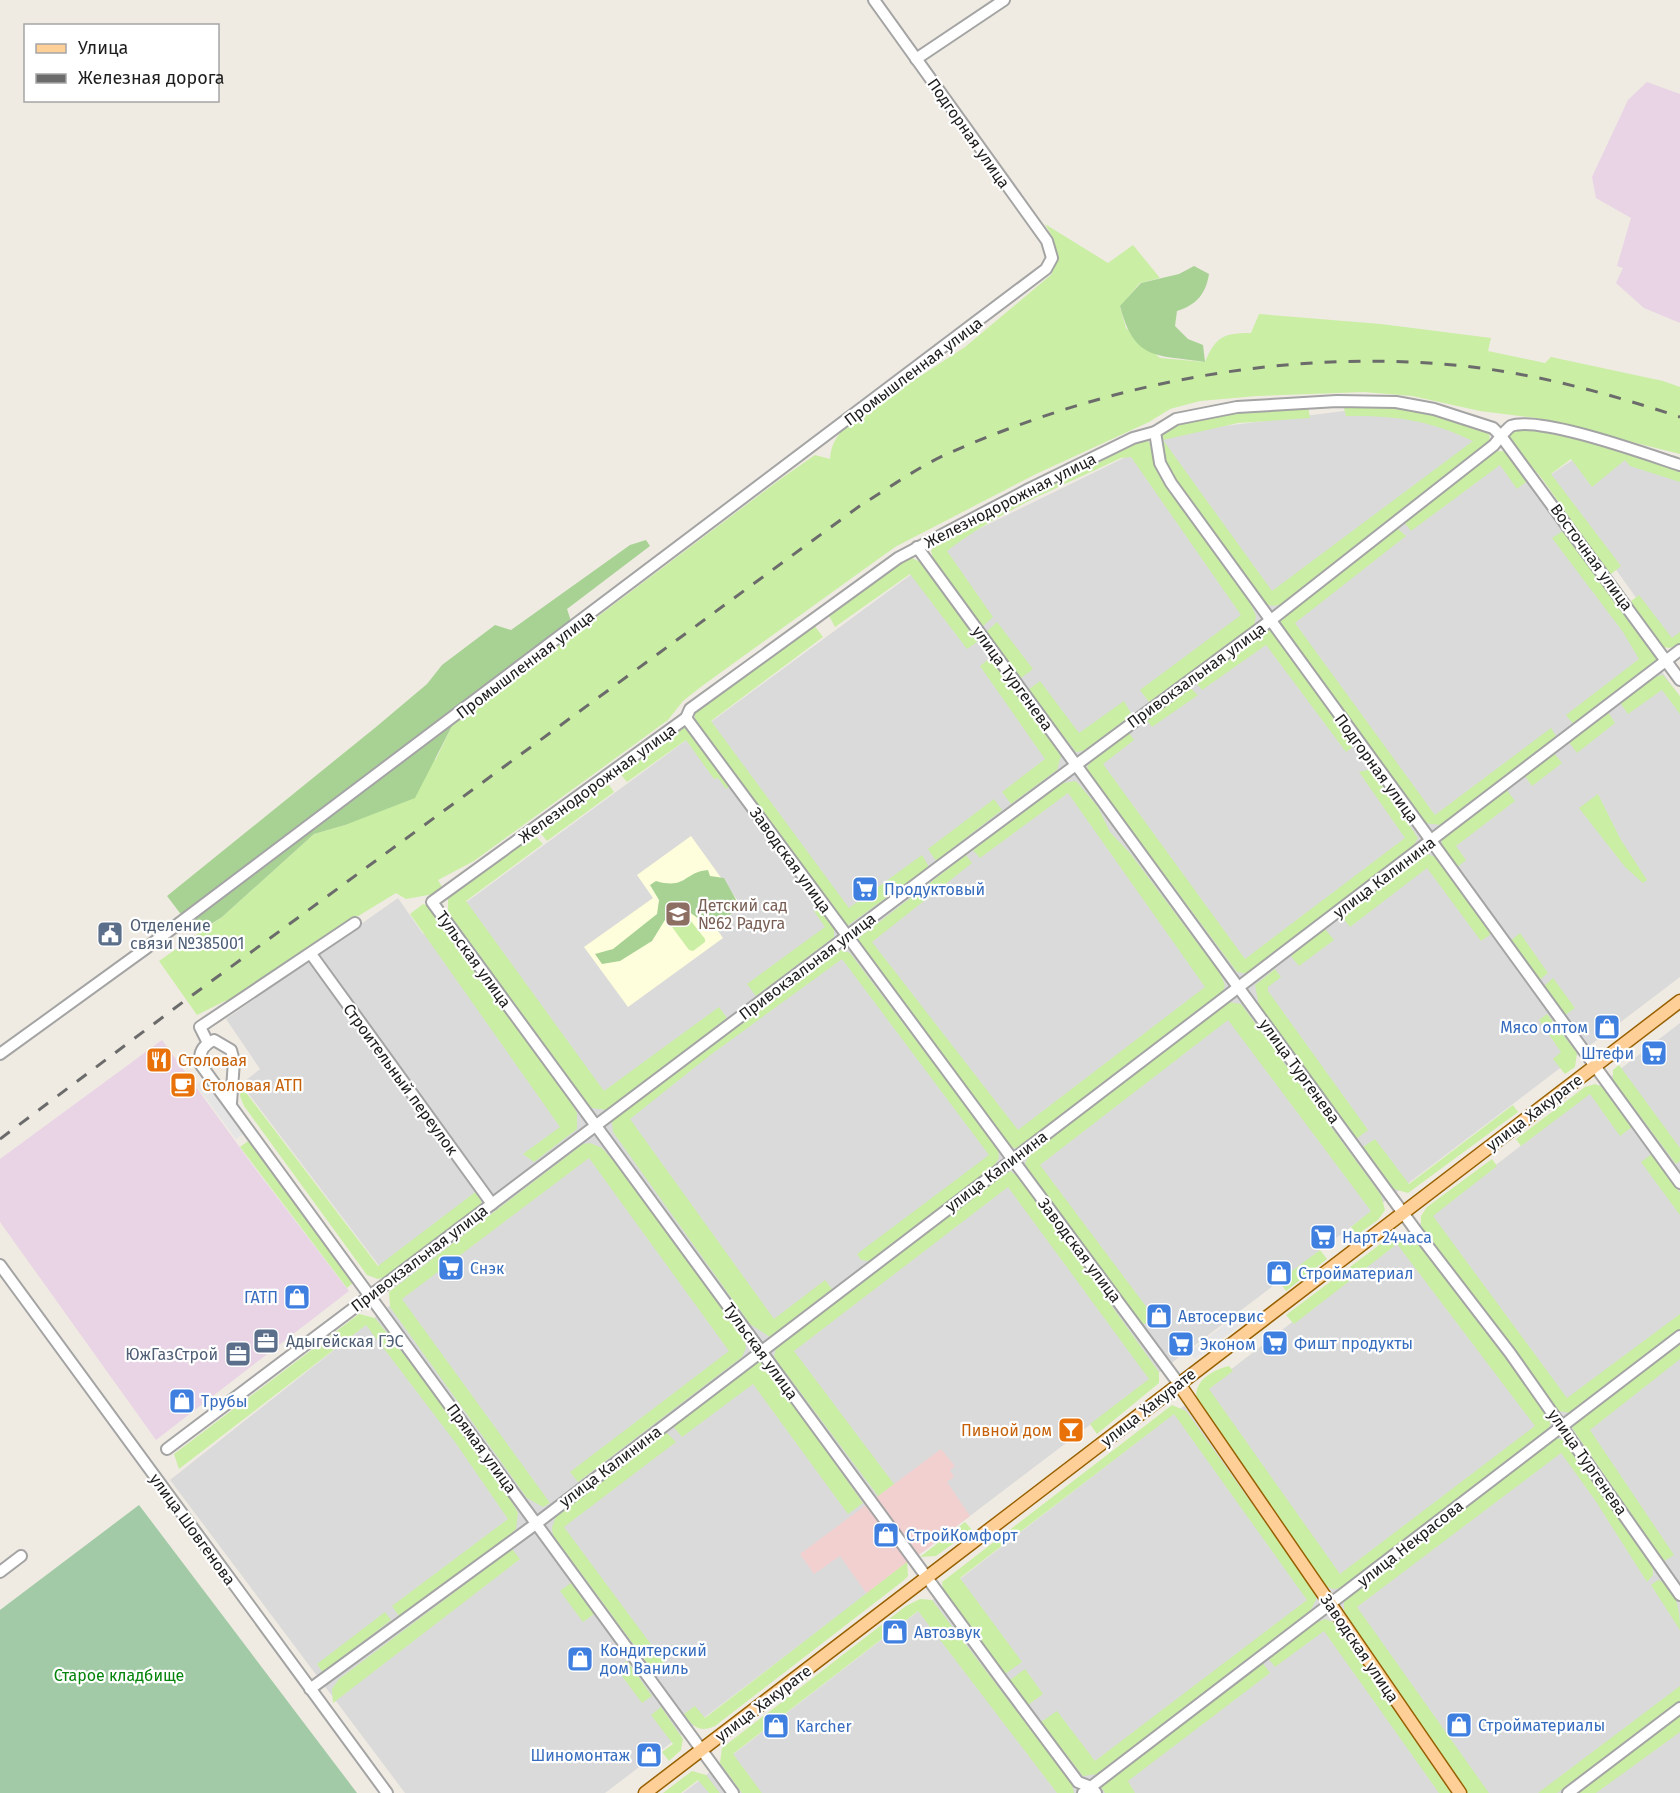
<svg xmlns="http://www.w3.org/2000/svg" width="1680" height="1793" viewBox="0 0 1680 1793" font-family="'Fira Sans',sans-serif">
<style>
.residential{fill:#dbdada}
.commercial{fill:#f2d0d0}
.industrial{fill:#e9d4e6}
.education{fill:#fffedc}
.grass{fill:#caeea4}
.forest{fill:#a8d294}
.cemetery{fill:#a2caa6}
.parking{fill:#e5e5e5}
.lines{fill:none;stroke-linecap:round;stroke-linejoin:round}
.minor-casing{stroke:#a4a4a4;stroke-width:14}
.major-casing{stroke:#976000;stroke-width:15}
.minor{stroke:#fff;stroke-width:10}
.major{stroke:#ffcf98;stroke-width:12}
.rail{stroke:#6b6b6b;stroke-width:3;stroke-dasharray:12 12;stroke-linecap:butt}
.labels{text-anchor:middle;stroke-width:4.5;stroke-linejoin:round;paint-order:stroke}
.street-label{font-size:16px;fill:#1d1d1d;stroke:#fff}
.shop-label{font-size:16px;fill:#366cbe;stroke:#fff;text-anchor:start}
.education-label{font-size:16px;fill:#785e54;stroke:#fff;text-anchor:start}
.service-label{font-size:16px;fill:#4e5e75;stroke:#fff;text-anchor:start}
.food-label{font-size:16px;fill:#c56008;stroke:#fff;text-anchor:start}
.park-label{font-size:16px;fill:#03840a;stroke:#fff}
</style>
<rect width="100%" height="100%" fill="#efebe2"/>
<g class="residential">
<path d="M1344,411L1408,414L1467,432L1513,460L1680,697V977L605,1793H405L170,1480L402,1296L241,1084L260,1069L226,1019L398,898L423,934L962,537L1177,432Z"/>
<path d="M1594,445L1680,476V659L1549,476Z"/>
<path d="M1680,1023V1793H683L1414,1228Z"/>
</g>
<path class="commercial" d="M941,1449L955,1466L950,1470L954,1477L947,1482L970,1516L867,1594L840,1556L814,1574L800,1554Z"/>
<g class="industrial">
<path d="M1647,82L1680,94V323L1644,308L1616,283L1623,268L1617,266L1631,218L1596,198L1592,177L1628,100Z"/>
<path d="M162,1040L254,1167L349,1291L156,1440L0,1222V1159Z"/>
</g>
<path class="education" d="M691,836L740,904L713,924L723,938L628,1007L584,947L653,898L637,875Z"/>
<g class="grass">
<path d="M1045,224L1108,263L1133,245L1160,278L1140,283L1120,307L1126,328L1160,358L1205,362C1216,336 1224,333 1251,333L1259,314L1381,324L1491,338L1488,351L1545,363L1551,357L1663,381L1680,387V454L1536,418L1480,411L1412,396L1364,392L1257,396L1200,401L1170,409L1149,422L1036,474L895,547L702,686L683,701L668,720L474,861L438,880L442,887L439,893L406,899L396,893L332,932L238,998L225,1001L197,1015L159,961L222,917L314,834L345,825L436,759L452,726L782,478L815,455L830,459C831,441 840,432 853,420L965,347L1052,274L1054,240Z"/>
<path d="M1343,404C1379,406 1462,410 1489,433L1490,441L1487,446L1285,602C1275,608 1269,606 1260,601L1166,468L1161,436C1181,408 1274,409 1308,406L1310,418L1238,423L1163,440L1272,591L1473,441C1430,420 1393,415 1346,416Z"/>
<path d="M1513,429L1544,430L1680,469V482L1630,466L1625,460L1592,487L1571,459L1551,474L1621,566L1610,575L1543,480L1508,437Z"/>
<path d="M1146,439L1153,446L1156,467L1177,502L1249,600L1256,616L1254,625L1149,702L1140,690L1241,615L1131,457L1121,458C1060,487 1000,510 947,551L993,617L981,628L934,561L931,551L937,540Z"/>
<path d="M1502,451L1512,456L1530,479L1517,489L1500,465L1411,531L1404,522L1493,452Z"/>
<path d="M1396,527L1406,536L1295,623L1435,815L1551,728L1556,736L1554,741L1462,813L1442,825L1423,823L1284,631L1279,620Z"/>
<path d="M1566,529L1657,657L1653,666L1574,725L1566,715L1639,659L1623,632L1552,538Z"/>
<path d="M912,558L924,564L980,640L967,649L910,574L835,627L828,614L904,560Z"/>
<path d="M1639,595L1672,638L1680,632V644L1670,648L1663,647L1630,602Z"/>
<path d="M997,622L1033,669L1021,678L986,632Z"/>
<path d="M814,625L823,637L711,721L849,908L922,855L929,867L847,926L695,723V711Z"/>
<path d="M1269,629L1273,630L1355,745L1346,752L1266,645L1202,690L1195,681Z"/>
<path d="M991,657L1061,756L1057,770L1011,804L1002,792L1045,759L980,666Z"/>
<path d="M1663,675L1680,696V714L1662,690L1628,714L1621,704L1623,700L1653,677Z"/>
<path d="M1040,681L1079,733L1124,701L1132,715L1083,751L1076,752L1028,690Z"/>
<path d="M1188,686L1198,695L1152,727L1145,718Z"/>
<path d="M1608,712L1615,723L1577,753L1569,742Z"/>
<path d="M685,727L731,786L726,789L718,778L714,779L686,740L627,782L619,772Z"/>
<path d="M1128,731L1134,740L1103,764L1245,959L1405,838L1359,772L1372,769L1418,838L1412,848L1248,974L1237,972L1086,769L1093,759Z"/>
<path d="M1554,753L1562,763L1532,786L1525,776Z"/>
<path d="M1076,781L1098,807L1110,832L1130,853L1220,973L1225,985L1222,995L1021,1148C1012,1149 1010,1146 1005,1140L856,940L966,855L972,863L872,942L1018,1130L1205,987L1068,793L980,858L973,850L1063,783Z"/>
<path d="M607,782L614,792L547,841L539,831Z"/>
<path d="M1506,789L1515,801L1456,846L1466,860L1455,869L1442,851V839Z"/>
<path d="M1598,794L1621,840L1647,880L1643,883L1625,867L1579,808Z"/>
<path d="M994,799L1002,810L936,861L928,849Z"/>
<path d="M533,834L543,844L466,901L604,1091L719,1007L727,1018L607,1110L592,1108L586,1101L448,912V896Z"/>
<path d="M1423,853L1436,857L1491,934L1481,941L1427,868L1350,927L1342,917Z"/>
<path d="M423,904L430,907L440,925L566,1094L577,1113V1129L534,1162L523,1154L560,1127L410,914Z"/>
<path d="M820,909L834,925V937L756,996L747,984L825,927L814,911Z"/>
<path d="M683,915L687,916L705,939V942L693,951L689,950L672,927V923Z"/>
<path d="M1325,929L1334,940L1299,966L1291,956Z"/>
<path d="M1520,933L1548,973L1537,982L1508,943Z"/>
<path d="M841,950L850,953L998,1149L999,1158L992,1170L869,1261L861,1260L857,1254L989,1155L842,959L709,1056L630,1119L774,1319L825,1280L832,1289L770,1337L750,1324L613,1132L612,1121Z"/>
<path d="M1275,969L1281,977L1268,987V991L1368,1130L1356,1139L1259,1005L1255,985Z"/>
<path d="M1553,978L1575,1008L1564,1016L1542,988Z"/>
<path d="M1228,1002L1241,1004L1381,1195L1385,1210L1378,1220L1357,1235L1351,1227L1371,1211L1228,1020L1040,1165L1154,1317L1143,1325L1030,1173L1025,1163L1030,1154Z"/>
<path d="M1547,1014L1577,1053L1575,1067L1565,1074L1553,1059L1561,1052L1539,1020Z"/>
<path d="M1619,1065L1680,1148V1161L1676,1164L1613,1080V1070Z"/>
<path d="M1595,1084L1602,1087L1632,1127L1620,1136L1590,1094L1521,1146L1516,1139L1585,1087Z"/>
<path d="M241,1086L378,1266L478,1190L482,1198L481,1204L386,1277L378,1279L367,1275L244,1106L240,1096Z"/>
<path d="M1513,1105L1518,1112L1408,1193L1394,1189L1363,1147L1375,1139L1409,1184Z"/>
<path d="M251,1139L354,1282L347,1288L240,1147Z"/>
<path d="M590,1143L602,1148L620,1168L745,1339L746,1348L742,1357L578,1482L570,1472L729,1351L589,1158L402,1299L550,1503L543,1507L527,1498L390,1307L389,1292L583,1144Z"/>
<path d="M1652,1154L1680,1193V1215L1641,1162Z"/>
<path d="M1492,1159L1497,1166L1433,1216L1567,1398L1680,1314V1330L1571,1413L1559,1411L1421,1227V1216L1427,1207Z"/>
<path d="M1010,1171L1020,1178L1159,1372V1383L1097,1434L1090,1424L1149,1379L1008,1187L794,1351L894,1484L878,1496L774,1357L776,1348L1005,1172Z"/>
<path d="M1395,1233H1404L1419,1245L1549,1415L1551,1423L1548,1430L1349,1583C1340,1589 1335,1591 1326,1586L1197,1401C1192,1381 1213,1370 1229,1366L1233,1371L1209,1389L1340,1574L1535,1426L1397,1244L1294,1324L1286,1315Z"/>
<path d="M1320,1250L1327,1259L1286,1291L1279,1281Z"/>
<path d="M359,1314L375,1318L440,1400L508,1495L518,1513L516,1529L509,1536L399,1616L392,1606L508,1519L455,1442L366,1325L179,1469L174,1454Z"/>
<path d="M1680,1343V1359L1590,1430L1674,1555L1664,1561L1572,1428L1581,1418Z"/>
<path d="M759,1362L766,1366L863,1503L848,1514L753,1384L682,1437L672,1425L750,1365Z"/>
<path d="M1172,1405L1186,1411L1316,1594V1600L1310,1611L1098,1774L1083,1776L1041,1722L1057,1711L1095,1761L1307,1600L1174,1414L960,1578L1022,1662L1005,1674L943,1591L942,1582Z"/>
<path d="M665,1431L676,1442L564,1527L664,1662L653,1671L553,1535L552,1528L557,1513Z"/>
<path d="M1556,1438L1567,1441L1653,1566V1575L1647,1582L1595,1500L1561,1453L1357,1607L1489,1793H1466L1344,1614V1599Z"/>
<path d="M965,1522L972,1530L936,1556L920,1557Z"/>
<path d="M512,1549L520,1559L333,1703L332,1689L339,1679Z"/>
<path d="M907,1562L908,1576L903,1581L715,1726C700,1733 693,1727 684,1714L695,1706L705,1718Z"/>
<path d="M1658,1580C1677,1586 1680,1613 1680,1630L1651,1585Z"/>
<path d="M571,1583L594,1614L583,1622L560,1591Z"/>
<path d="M920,1599L932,1600L1072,1784L1074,1793H1057L918,1611L733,1754L762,1793H742L720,1763L722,1748L906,1606Z"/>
<path d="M385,1612L391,1620L323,1673L317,1664Z"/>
<path d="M1325,1619L1335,1623L1451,1793H1439L1324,1631L1275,1667L1268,1658L1313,1624Z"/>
<path d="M627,1661L652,1696L642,1703L616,1668Z"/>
<path d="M1262,1662L1270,1673L1128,1781L1135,1793H1105L1101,1787Z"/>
<path d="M1025,1669L1043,1694L1028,1705L1010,1680Z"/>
<path d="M1680,1686V1702L1557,1793H1538Z"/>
<path d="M661,1707L683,1739L681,1750L669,1761L662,1752L673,1744L651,1715Z"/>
<path d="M1680,1716V1732L1596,1793H1578Z"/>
<path d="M692,1771L706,1775L720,1793H709L698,1780L681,1793H663Z"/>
</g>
<g class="forest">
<path d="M1194,266L1209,274C1206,293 1197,305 1177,311L1175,326L1188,339L1203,345L1205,362C1158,354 1135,363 1120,306L1141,283L1179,274Z"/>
<path d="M646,540L650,546L567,609L575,633L452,726L415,798L345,825L314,834L222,917L208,926L189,925L167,896L376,727L427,684L442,665L495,625L511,630L630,545Z"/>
<path d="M708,870L710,876L724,878L740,907L711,928L684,908L668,915L652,941L620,961L602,964L595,954L613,949L657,914L659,900L650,885L656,881C686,890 684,872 708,870Z"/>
</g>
<path class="cemetery" d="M139,1505L357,1793H0V1610Z"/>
<g class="parking">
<path d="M203,1080L243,1134L236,1139L196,1085Z"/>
<path d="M1240,1313L1246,1321L1195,1359L1189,1352Z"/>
</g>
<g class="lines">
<defs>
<g id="minor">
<path d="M916,59L1004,0"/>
<path d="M1155,432L1160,463L1171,483L1680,1183"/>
<path d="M917,547L1414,1228L1510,1353L1680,1595"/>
<path d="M686,718L1179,1384"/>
<path d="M311,954L492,1204"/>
<path d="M208,1043L200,1027L355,923"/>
<path d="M0,1054L145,949L1046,269L1052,258L1047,241L874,0"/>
<path d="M231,1103L234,1061L231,1050L214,1040C203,1045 198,1053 201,1065L733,1793"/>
<path d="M0,1265L387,1793"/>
<path d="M167,1449L936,869L1271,620L1494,445L1501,436L1680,680"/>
<path d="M0,1572L21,1556"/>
<path d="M310,1689L537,1523L1680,650"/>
<path d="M1083,1793L1680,1336"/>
<path d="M1096,1793L1091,1787L1078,1782L1002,1680L432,902L686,718L690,709L898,558L1029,489L1133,438L1155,432L1176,419L1237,407L1337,401L1396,402L1434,409L1493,428L1501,436C1504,433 1508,428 1511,426C1539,415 1649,455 1680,465"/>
<path d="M1568,1793L1680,1708"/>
</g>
<g id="major">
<path d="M1179,1384L1460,1793"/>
<path d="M645,1793L1680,1001"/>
</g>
</defs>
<use href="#minor" class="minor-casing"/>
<use href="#major" class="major-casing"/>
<use href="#minor" class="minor"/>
<use href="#major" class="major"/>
<path class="rail" d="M0,1139L183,1002L861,505C889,488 918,467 947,454C1109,382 1288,348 1464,366C1538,374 1610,394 1680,417"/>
</g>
<defs>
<symbol id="supermarket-square" viewBox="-11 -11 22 22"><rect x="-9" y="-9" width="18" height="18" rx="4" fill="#3f7fe0" stroke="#fff"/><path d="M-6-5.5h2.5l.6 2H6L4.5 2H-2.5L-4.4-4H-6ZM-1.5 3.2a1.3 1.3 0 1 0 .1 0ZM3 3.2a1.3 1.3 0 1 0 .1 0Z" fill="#fff"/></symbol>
<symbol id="school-square" viewBox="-11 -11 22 22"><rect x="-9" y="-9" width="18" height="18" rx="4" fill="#8d6e63" stroke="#fff"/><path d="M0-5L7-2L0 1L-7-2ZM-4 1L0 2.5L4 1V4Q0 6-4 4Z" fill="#fff"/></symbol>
<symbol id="civic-square" viewBox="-11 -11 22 22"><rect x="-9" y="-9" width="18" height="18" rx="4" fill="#5c6f8a" stroke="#fff"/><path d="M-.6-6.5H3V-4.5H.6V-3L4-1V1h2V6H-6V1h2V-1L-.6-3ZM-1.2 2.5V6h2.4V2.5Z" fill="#fff"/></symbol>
<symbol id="shop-square" viewBox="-11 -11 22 22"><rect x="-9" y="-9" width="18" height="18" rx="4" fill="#3f7fe0" stroke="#fff"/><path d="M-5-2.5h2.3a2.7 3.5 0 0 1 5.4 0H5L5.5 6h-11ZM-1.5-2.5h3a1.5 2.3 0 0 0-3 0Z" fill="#fff"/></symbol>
<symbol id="restaurant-square" viewBox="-11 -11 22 22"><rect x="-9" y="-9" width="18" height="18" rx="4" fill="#e8710a" stroke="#fff"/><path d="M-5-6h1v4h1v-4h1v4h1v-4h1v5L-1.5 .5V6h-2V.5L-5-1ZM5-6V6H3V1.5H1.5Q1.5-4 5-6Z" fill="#fff"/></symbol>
<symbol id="cafe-square" viewBox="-11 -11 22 22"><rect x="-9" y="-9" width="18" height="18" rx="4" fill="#e8710a" stroke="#fff"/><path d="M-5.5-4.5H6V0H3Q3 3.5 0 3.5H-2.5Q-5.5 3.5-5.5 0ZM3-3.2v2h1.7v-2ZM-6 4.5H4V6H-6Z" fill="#fff"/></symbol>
<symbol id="office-square" viewBox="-11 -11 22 22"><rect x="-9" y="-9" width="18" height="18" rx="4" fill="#5c6f8a" stroke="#fff"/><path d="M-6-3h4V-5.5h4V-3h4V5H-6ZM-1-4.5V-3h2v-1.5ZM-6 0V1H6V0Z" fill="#fff"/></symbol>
<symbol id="bar-square" viewBox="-11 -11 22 22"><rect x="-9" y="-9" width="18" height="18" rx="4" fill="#e8710a" stroke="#fff"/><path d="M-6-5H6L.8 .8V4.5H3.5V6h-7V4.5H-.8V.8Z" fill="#fff"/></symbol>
</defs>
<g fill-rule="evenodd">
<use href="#supermarket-square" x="850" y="874" width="30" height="30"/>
<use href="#school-square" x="663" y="899" width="30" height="30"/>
<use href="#civic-square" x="95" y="919" width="30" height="30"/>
<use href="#shop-square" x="1592" y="1012" width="30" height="30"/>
<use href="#supermarket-square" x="1639" y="1038" width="30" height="30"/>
<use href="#restaurant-square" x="144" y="1045" width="30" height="30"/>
<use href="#cafe-square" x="168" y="1070" width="30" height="30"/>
<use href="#supermarket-square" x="1308" y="1222" width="30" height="30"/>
<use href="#supermarket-square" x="436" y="1253" width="30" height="30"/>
<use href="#shop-square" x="1264" y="1258" width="30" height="30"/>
<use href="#shop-square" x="282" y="1282" width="30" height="30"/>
<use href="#shop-square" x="1144" y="1301" width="30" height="30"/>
<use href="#office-square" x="251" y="1326" width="30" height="30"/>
<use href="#supermarket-square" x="1260" y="1328" width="30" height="30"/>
<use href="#supermarket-square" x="1166" y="1329" width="30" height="30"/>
<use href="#office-square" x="223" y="1339" width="30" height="30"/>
<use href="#shop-square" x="167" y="1386" width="30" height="30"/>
<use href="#bar-square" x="1056" y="1415" width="30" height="30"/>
<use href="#shop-square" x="871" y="1520" width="30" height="30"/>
<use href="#shop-square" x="880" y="1617" width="30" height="30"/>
<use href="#shop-square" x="565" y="1644" width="30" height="30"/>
<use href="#shop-square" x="1444" y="1710" width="30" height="30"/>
<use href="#shop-square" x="761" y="1711" width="30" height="30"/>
<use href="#shop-square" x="634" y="1740" width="30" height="30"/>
</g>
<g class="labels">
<g class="street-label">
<text transform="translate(969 133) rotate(55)" y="6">Подгорная улица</text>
<text transform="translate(913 371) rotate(-37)" y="6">Промышленная улица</text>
<text transform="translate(1010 500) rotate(-27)" y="6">Железнодорожная улица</text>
<text transform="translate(1592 557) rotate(54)" y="6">Восточная улица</text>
<text transform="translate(525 664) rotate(-37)" y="6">Промышленная улица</text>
<text transform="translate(1196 675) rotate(-36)" y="6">Привокзальная улица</text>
<text transform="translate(1013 678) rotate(54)" y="6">улица Тургенева</text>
<text transform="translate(1377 768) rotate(54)" y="6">Подгорная улица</text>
<text transform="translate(597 783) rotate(-36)" y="6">Железнодорожная улица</text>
<text transform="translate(791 860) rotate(54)" y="6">Заводская улица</text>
<text transform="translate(1384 877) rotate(-37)" y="6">улица Калинина</text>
<text transform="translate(474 959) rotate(54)" y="6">Тульская улица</text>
<text transform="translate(807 966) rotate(-37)" y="6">Привокзальная улица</text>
<text transform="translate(1300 1071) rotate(54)" y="6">улица Тургенева</text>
<text transform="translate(401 1079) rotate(54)" y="6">Строительный переулок</text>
<text transform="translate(1534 1112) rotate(-37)" y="6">улица Хакурате</text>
<text transform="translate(996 1171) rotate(-37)" y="6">улица Калинина</text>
<text transform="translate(1080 1250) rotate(53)" y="6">Заводская улица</text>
<text transform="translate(419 1258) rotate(-37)" y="6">Привокзальная улица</text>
<text transform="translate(761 1351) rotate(54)" y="6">Тульская улица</text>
<text transform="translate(1148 1407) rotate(-38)" y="6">улица Хакурате</text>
<text transform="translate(482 1448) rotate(54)" y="6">Прямая улица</text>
<text transform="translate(1588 1462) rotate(55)" y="6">улица Тургенева</text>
<text transform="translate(610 1466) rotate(-37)" y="6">улица Калинина</text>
<text transform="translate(193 1529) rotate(54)" y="6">улица Шовгенова</text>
<text transform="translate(1410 1543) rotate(-38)" y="6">улица Некрасова</text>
<text transform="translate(1360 1648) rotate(56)" y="6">Заводская улица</text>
<text transform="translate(763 1703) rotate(-37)" y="6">улица Хакурате</text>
</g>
<g class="shop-label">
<text x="884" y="895">Продуктовый</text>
<text x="1588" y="1033" text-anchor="end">Мясо оптом</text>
<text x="1634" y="1059" text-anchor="end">Штефи</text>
<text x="1342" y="1243">Нарт 24часа</text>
<text x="470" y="1274">Снэк</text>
<text x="1298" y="1279">Стройматериал</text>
<text x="278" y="1303" text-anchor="end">ГАТП</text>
<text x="1178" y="1322">Автосервис</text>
<text x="1294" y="1349">Фишт продукты</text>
<text x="1200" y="1350">Эконом</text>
<text x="201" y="1407">Трубы</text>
<text x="906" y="1541">СтройКомфорт</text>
<text x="914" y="1638">Автозвук</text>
<text x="600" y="1656">Кондитерский<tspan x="600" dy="18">дом Ваниль</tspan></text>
<text x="1478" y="1731">Стройматериалы</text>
<text x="796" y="1732">Karcher</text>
<text x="630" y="1761" text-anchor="end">Шиномонтаж</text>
</g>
<g class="education-label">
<text x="698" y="911">Детский сад<tspan x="698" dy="18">№62 Радуга</tspan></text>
</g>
<g class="service-label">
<text x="130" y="931">Отделение<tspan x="130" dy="18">связи №385001</tspan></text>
<text x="286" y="1347">Адыгейская ГЭС</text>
<text x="218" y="1360" text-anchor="end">ЮжГазСтрой</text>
</g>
<g class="food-label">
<text x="178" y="1066">Столовая</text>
<text x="202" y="1091">Столовая АТП</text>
<text x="1052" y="1436" text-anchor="end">Пивной дом</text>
</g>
<g class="park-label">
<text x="119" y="1681">Старое кладбище</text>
</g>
</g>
<rect x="24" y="24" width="195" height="78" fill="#ffffff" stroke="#a5a5a5" stroke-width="1.5"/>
<rect x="36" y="44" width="30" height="9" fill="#ffcf98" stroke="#a5a5a5" stroke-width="1.5"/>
<text x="78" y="54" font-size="18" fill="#1d1d1d">Улица</text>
<rect x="36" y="74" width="30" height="9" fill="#6b6b6b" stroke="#a5a5a5" stroke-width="1.5"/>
<text x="78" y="84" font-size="18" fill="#1d1d1d">Железная дорога</text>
</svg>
